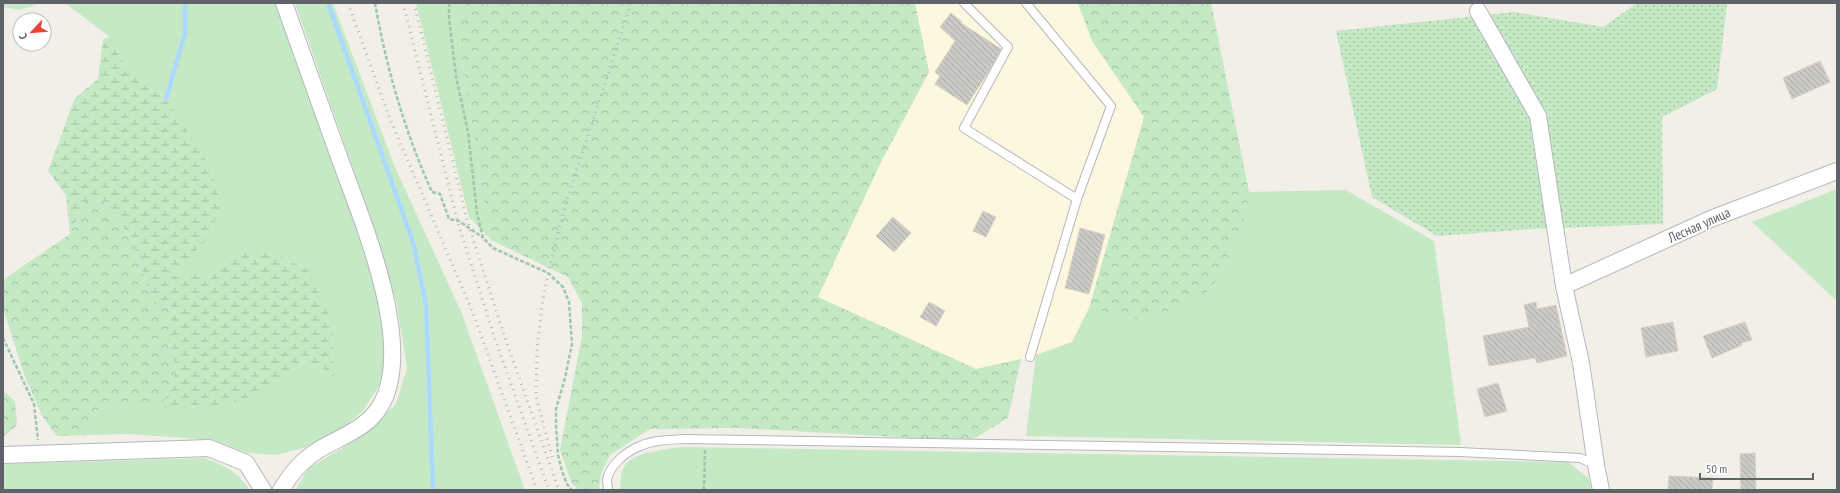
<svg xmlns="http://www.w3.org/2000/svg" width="1840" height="493" viewBox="0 0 1840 493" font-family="'PT Sans Narrow',sans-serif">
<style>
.commercial{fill:#fef7e0}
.grass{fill:#c5e8c5}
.forest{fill:url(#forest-crowns)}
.wetland{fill:url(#wetland-marsh)}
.park{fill:url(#park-dots)}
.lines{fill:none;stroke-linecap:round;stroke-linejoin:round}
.stream{stroke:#aadaff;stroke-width:4.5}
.building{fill:url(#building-back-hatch);stroke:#d6d1c6}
.service-casing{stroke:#b5b8bc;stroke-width:10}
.minor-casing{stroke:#b5b8bc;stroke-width:18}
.path{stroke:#9cc7a9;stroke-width:2.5;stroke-dasharray:4 2;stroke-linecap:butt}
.service{stroke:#fff;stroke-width:8}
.minor{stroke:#fff;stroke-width:16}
.rail{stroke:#b6b7b8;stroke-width:3;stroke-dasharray:1 5;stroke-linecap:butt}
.labels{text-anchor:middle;stroke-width:3;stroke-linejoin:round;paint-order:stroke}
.street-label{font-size:14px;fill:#5f6368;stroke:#fff}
</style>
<defs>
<pattern id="forest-crowns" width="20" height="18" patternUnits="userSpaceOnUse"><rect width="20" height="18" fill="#c5e8c5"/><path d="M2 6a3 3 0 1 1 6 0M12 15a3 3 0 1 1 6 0" fill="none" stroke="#a3c0a4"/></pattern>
<pattern id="wetland-marsh" width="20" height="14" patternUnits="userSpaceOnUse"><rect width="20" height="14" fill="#c5e8c5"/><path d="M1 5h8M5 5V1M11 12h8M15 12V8" fill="none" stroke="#a3c0a4"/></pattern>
<pattern id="park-dots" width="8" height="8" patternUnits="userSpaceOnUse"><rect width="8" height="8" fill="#c5e8c5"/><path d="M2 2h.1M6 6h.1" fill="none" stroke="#a3c0a4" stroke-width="1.8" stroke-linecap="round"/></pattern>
<pattern id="building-back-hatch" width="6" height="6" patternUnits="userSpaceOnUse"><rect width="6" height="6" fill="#cccac5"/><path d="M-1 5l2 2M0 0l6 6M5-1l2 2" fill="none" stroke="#a9a8a4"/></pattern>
</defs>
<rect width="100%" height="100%" fill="#f1efe8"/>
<path class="commercial" d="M915,3H1078L1092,41L1144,117L1089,308L1072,342L1030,357L976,369L817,297L881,162L929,72Z"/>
<g class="grass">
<path d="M3,3H42L19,10L3,7Z"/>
<path d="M61,3H277L351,207L375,282L386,332V358L379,386L363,411L345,426L314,445L276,455L247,453L213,440L128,434L90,435L89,413L110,406L191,408L219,404L289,373L306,361L324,369L309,271L277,254L256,250L231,258L204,277L167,280L166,99L143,84L125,65L110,37L68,5Z"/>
<path d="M295,3H333L394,165L462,314L525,490H295L309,468L361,437L396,404L407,368L397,305L357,180Z"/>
<path d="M416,3H463L459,42L491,240L469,217Z"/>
<path d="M1837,189V301L1752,222Z"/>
<path d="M1346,190L1434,241L1461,445L1026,436L1036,355L1072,342L1089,308L1137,319L1210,290L1222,271L1247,212L1249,192Z"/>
<path d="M681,447L1568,462L1588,478L1593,490H620C621,484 620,477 622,471C627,452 664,450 681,447Z"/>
<path d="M204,458C226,466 236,471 250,490H3V464Z"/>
</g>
<g class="forest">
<path d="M463,3H915L929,72L881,162L818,297L976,369L1021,359L1008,418L970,441L738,428L650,429L610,455L601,474L599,490H579L572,484L560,450L582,336V303L568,277L491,240L459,42Z"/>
<path d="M1078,3H1211L1249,192L1247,212L1222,271L1210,290L1179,309L1137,319L1089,308L1144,117L1092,41Z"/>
<path d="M104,200L132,239L153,305L167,303L176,319L165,334L175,363L174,384L158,408L110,406L89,413L90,435L57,436L42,416L24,374L3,308V280L70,234L84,201Z"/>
<path d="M3,391L15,401L17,425L3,437Z"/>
</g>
<path class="wetland" d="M110,37L125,65L143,84L166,99L210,166L221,202L210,236L167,279L195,270L204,277L231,258L256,250L277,254L309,271L332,321L334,376L325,377L324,369L305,361C290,372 274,386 257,394C227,407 190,409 158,408L174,384L175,363L165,334L175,319L167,303L153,305L132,239L104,200L84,201L70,234L66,195L48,171L75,98L98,79L103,39Z"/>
<path class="park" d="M1637,3H1727L1717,89L1662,117L1663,224L1532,229L1437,236L1372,197L1336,31L1514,12L1603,27Z"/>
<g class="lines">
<g class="stream">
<path d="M328,3L413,242L426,304L433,490"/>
<path d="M166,99L185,33V3"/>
</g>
</g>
<g class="building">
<path d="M951,13L962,22L961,23L1001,49L987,74L967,105L935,84L940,76L935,72L955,41L940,27Z"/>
<path d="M1820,61L1830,82L1792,99L1783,78Z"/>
<path d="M983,211L996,217L986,237L973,231Z"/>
<path d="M893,217L911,233L894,252L876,236Z"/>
<path d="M1080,228L1105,235L1089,294L1065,288Z"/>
<path d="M929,302L945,311L936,326L920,317Z"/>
<path d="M1536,302L1537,309L1556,305L1567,356L1537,363L1535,358L1489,366L1483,336L1529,327L1524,305Z"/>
<path d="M1673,322L1678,351L1646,357L1641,328Z"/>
<path d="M1745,322L1752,340L1741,343L1742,345L1712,358L1703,336Z"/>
<path d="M1498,383L1507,411L1485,417L1477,389Z"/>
<path d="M1755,453L1756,490H1741L1740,454Z"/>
<path d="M1669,476L1713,478L1712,490H1668Z"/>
</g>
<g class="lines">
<defs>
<g id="service">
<path d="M964,3L1008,47L964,128L1077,199"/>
<path d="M1026,3L1111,106L1077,199L1030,357"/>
<path d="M608,490C608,487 607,484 607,481C608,466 627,451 640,446C653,440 668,440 683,439L1460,452L1580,458L1596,465"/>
</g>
<g id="minor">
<path d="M1478,11L1538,116L1564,286L1581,363L1596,465L1601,490"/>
<path d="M1564,286L1713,218L1837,171"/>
<path d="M3,455L209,448L246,463L263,490"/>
<path d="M281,490C292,472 301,461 320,449C342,436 369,428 382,403C415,341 360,216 338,154C320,103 302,53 284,3"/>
</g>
</defs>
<use href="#service" class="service-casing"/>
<use href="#minor" class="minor-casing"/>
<g class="path">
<path d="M375,3C386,67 405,132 432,192L440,194L449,219L459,221L482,237"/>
<path d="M449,3V18L456,76L468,132L477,213L483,238L493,248L548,273L563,287L569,302L572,344L565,378L556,409V425L558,455L562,471L567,484L572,490"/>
<path d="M3,338L34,404L38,440"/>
<path d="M704,490L705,449"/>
</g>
<use href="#service" class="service"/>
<use href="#minor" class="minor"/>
<g class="rail">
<path d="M348,3L390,119L473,313L537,490"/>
<path d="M403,3L458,223L495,339L549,490"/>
<path d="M414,3L467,220L504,335L559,490"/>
<path d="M552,457L536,396L537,349L542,305L548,273L566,203L631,3"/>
</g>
</g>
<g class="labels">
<g class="street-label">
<text transform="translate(1699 225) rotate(-24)" y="5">Лесная улица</text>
</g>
</g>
<rect width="1840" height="493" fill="none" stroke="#5f6368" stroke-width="8"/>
<g transform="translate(32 32) rotate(244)"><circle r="19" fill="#ffffff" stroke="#bfc1c3"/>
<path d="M0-3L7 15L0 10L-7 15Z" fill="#ea4335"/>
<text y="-6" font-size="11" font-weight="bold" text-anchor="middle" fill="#5f6368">С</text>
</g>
<path d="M1700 473v6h113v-6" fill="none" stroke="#5f6368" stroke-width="2"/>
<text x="1706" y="473" font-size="12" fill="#5f6368" stroke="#ffffff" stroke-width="3" paint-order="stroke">50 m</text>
</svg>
